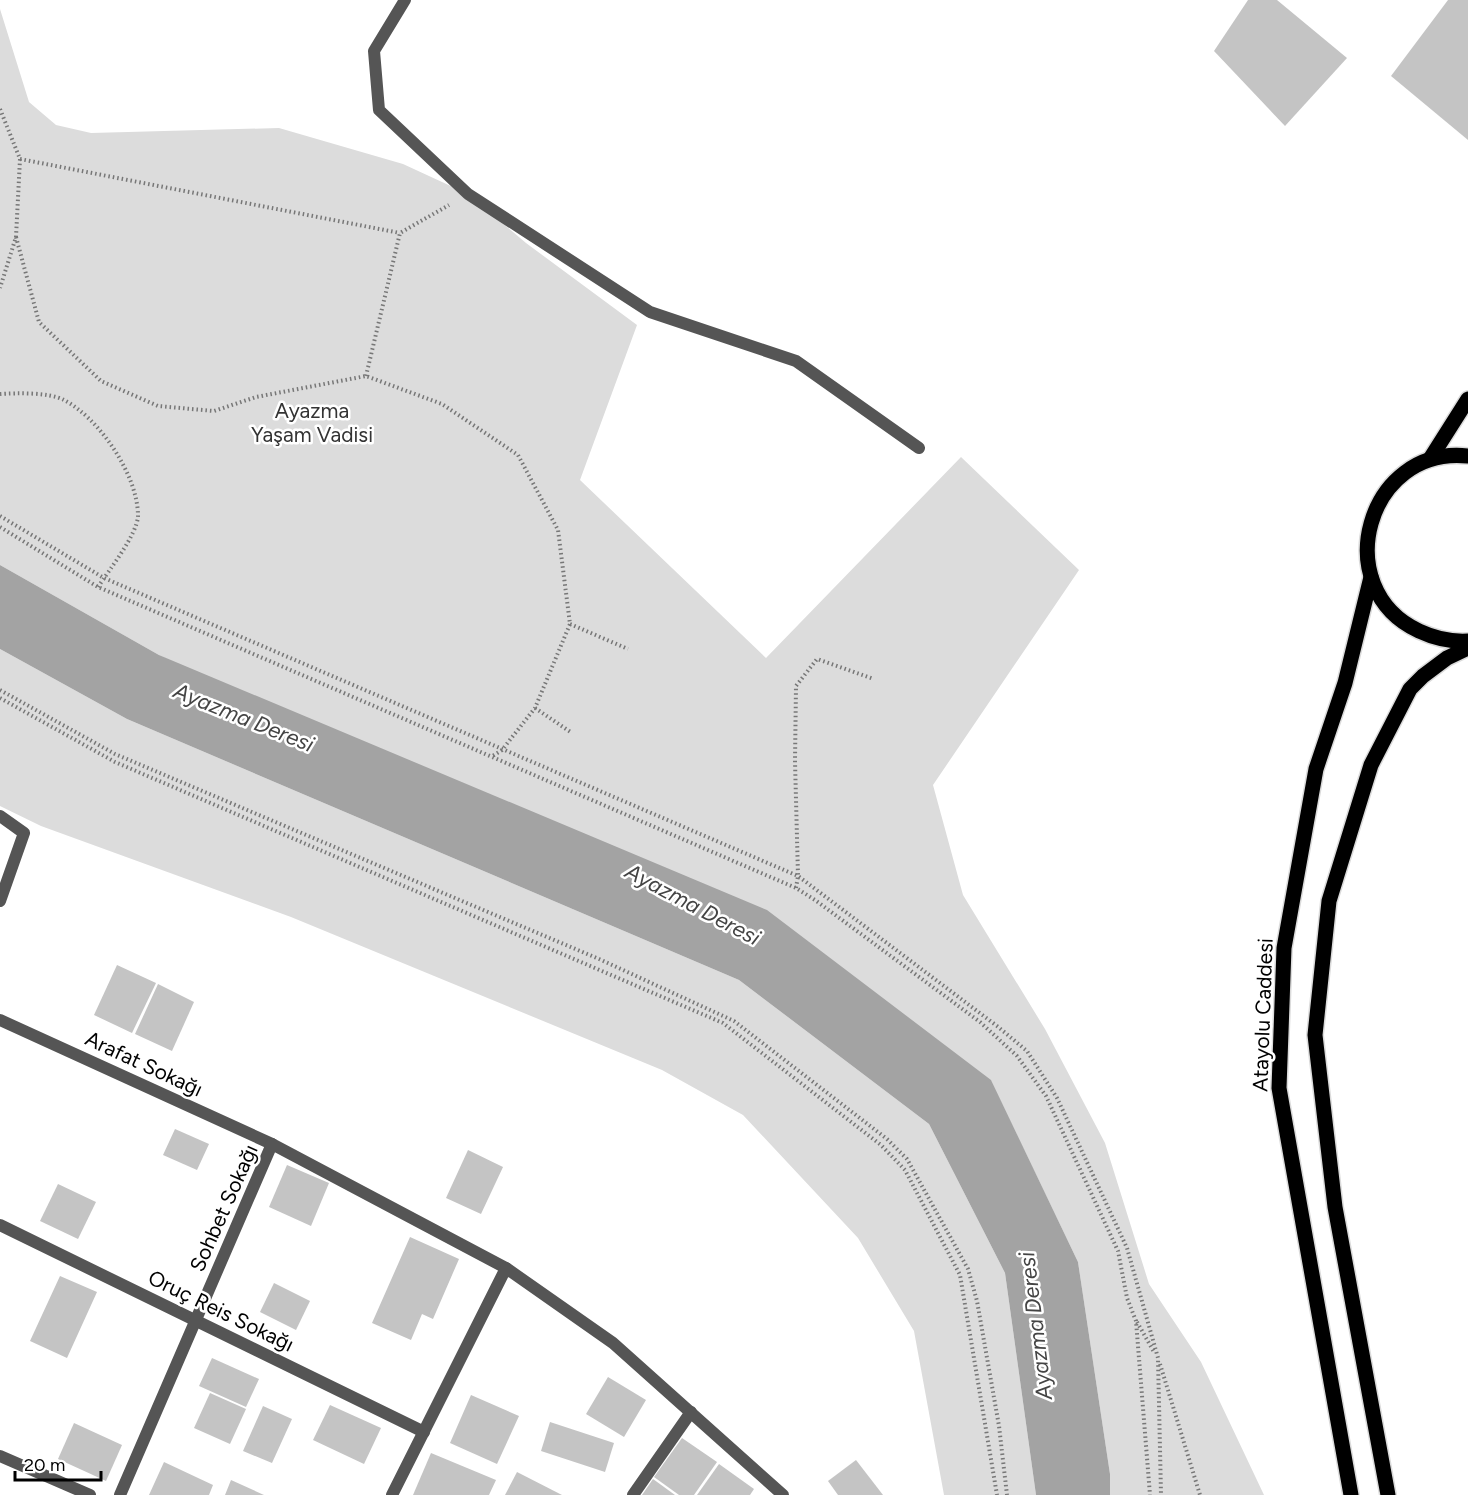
<svg xmlns="http://www.w3.org/2000/svg" width="1468" height="1495" viewBox="0 0 1468 1495" font-family="Figtree,sans-serif">
<style>
.green{fill:#dcdcdc}
.water{fill:#a3a3a3}
.building{fill:#c4c4c4}
.lines{fill:none;stroke-linecap:round;stroke-linejoin:round}
.primary-casing{stroke:#dbdbdb;stroke-width:18}
.path{stroke:#777;stroke-width:4;stroke-dasharray:1.5 3;stroke-linecap:butt}
.minor{stroke:#555;stroke-width:12}
.primary{stroke:#000;stroke-width:15}
.labels{text-anchor:middle;stroke-width:5;stroke-linejoin:round;paint-order:stroke}
.park-label{font-size:21px;fill:#333;stroke:#fff}
.street-label{font-size:21px;fill:#000;stroke:#fff}
.water-label{font-size:22px;font-style:italic;fill:#444;stroke:#fff}
</style>
<rect width="100%" height="100%" fill="#fff"/>
<g class="green">
<path d="M0,9L29,102L56,125L91,133L279,128L403,164L468,194L526,243L637,325L580,480L766,658L961,457L1079,570L933,785L963,895L1045,1029L1105,1143L1149,1284L1201,1362L1264,1495H1110V1474L1078,1262L991,1081L159,655L0,565Z"/>
<path d="M0,649L127,719L739,980L929,1124L1005,1273L1036,1495H944L914,1331L858,1238L743,1115L662,1070L291,917L41,826L0,806Z"/>
</g>
<path class="water" d="M0,565L159,655L767,910L991,1080L1078,1262L1110,1474V1495H1036L1005,1273L929,1124L739,980L127,719L0,649Z"/>
<g class="building">
<path d="M1248,0H1277L1347,58L1285,126L1214,51Z"/>
<path d="M1448,0H1468V140L1391,76Z"/>
<path d="M117,965L156,983L132,1033L94,1015Z"/>
<path d="M158,984L194,1002L172,1051L135,1034Z"/>
<path d="M175,1129L209,1144L197,1170L163,1155Z"/>
<path d="M468,1150L503,1167L481,1214L446,1198Z"/>
<path d="M287,1165L329,1183L311,1226L269,1207Z"/>
<path d="M58,1184L96,1202L78,1239L40,1221Z"/>
<path d="M410,1237L459,1259L433,1319L422,1314L411,1340L372,1323Z"/>
<path d="M60,1276L97,1292L67,1358L30,1341Z"/>
<path d="M274,1283L310,1301L296,1330L260,1312Z"/>
<path d="M212,1358L259,1379L246,1407L199,1386Z"/>
<path d="M608,1377L646,1400L624,1437L586,1414Z"/>
<path d="M210,1393L246,1409L230,1444L194,1428Z"/>
<path d="M471,1395L519,1416L497,1464L450,1443Z"/>
<path d="M330,1405L381,1428L364,1464L313,1440Z"/>
<path d="M263,1406L292,1419L272,1463L243,1451Z"/>
<path d="M550,1422L614,1443L605,1472L541,1451Z"/>
<path d="M74,1423L122,1445L106,1481L58,1459Z"/>
<path d="M682,1438L717,1462L694,1495H679L654,1477Z"/>
<path d="M431,1453L496,1480L489,1495H413Z"/>
<path d="M856,1460L883,1495H838L828,1481Z"/>
<path d="M164,1462L213,1485L209,1495H149Z"/>
<path d="M719,1464L754,1489L750,1495H697Z"/>
<path d="M517,1472L562,1495H505Z"/>
<path d="M653,1479L675,1495H642Z"/>
<path d="M231,1480L264,1495H225Z"/>
</g>
<g class="lines">
<defs>
<g id="primary">
<path d="M1468,456C1367,445 1327,588 1419,631C1434,638 1451,642 1468,641"/>
<path d="M1430,459L1468,399"/>
<path d="M1351,1495L1279,1088L1284,948L1316,769L1345,683L1371,577"/>
<path d="M1388,1495L1335,1207L1315,1035L1329,901L1371,765L1410,689L1423,676L1447,658L1468,648"/>
</g>
</defs>
<use href="#primary" class="primary-casing"/>
<g class="path">
<path d="M0,109L20,159L16,237L0,288"/>
<path d="M20,159L400,233"/>
<path d="M16,237L39,322L101,381L158,406L214,411L256,397L366,376L442,404L518,455L558,530L570,624L535,708L502,750L491,757"/>
<path d="M366,376L400,233L449,205"/>
<path d="M0,394C16,393 49,392 64,400C99,418 138,475 138,516C137,535 109,570 98,587"/>
<path d="M0,516L104,578L798,876L997,1026L1027,1051L1057,1098L1127,1248L1158,1358L1161,1495"/>
<path d="M0,527L98,587L796,888L815,900L980,1022L1017,1056L1046,1096L1118,1251L1127,1298L1136,1321L1150,1495"/>
<path d="M570,624L628,649"/>
<path d="M0,690L115,754L599,959L734,1021L887,1139L907,1159L968,1269L977,1301L999,1426L1007,1495"/>
<path d="M0,698L115,762L723,1023L881,1145L905,1170L960,1275L997,1495"/>
<path d="M535,708L572,733"/>
<path d="M796,888L798,876L795,761L796,686L817,659L874,679"/>
<path d="M1137,1322L1154,1352"/>
<path d="M1160,1364L1200,1495"/>
</g>
<g class="minor">
<path d="M405,0L374,51L379,110L468,194L650,312L796,361L919,448"/>
<path d="M0,816L24,833L0,901"/>
<path d="M0,1020L272,1144"/>
<path d="M0,1225L424,1432"/>
<path d="M0,1456L90,1495"/>
<path d="M120,1495L272,1144L506,1268"/>
<path d="M392,1495L506,1268L613,1343L783,1495"/>
<path d="M633,1495L691,1412"/>
</g>
<use href="#primary" class="primary"/>
</g>
<g class="labels">
<g class="park-label">
<text x="312" y="418">Ayazma<tspan x="312" dy="24">Yaşam Vadisi</tspan></text>
</g>
<g class="street-label">
<text transform="translate(1263 1015) rotate(-88)" y="7">Atayolu Caddesi</text>
<text transform="translate(144 1064) rotate(25)" y="7">Arafat Sokağı</text>
<text transform="translate(224 1208) rotate(-66)" y="7">Sohbet Sokağı</text>
<text transform="translate(221 1311) rotate(26)" y="7">Oruç Reis Sokağı</text>
</g>
<g class="water-label">
<text transform="translate(244 717) rotate(22)" y="8">Ayazma Deresi</text>
<text transform="translate(693 904) rotate(28)" y="8">Ayazma Deresi</text>
<text transform="translate(1035 1326) rotate(-97)" y="8">Ayazma Deresi</text>
</g>
</g>
<path d="M15 1471v9h86v-9" fill="none" stroke="#000000" stroke-width="3"/>
<text x="24" y="1471" font-size="18" fill="#000000" stroke="#ffffff" stroke-width="4.5" paint-order="stroke">20 m</text>
</svg>
